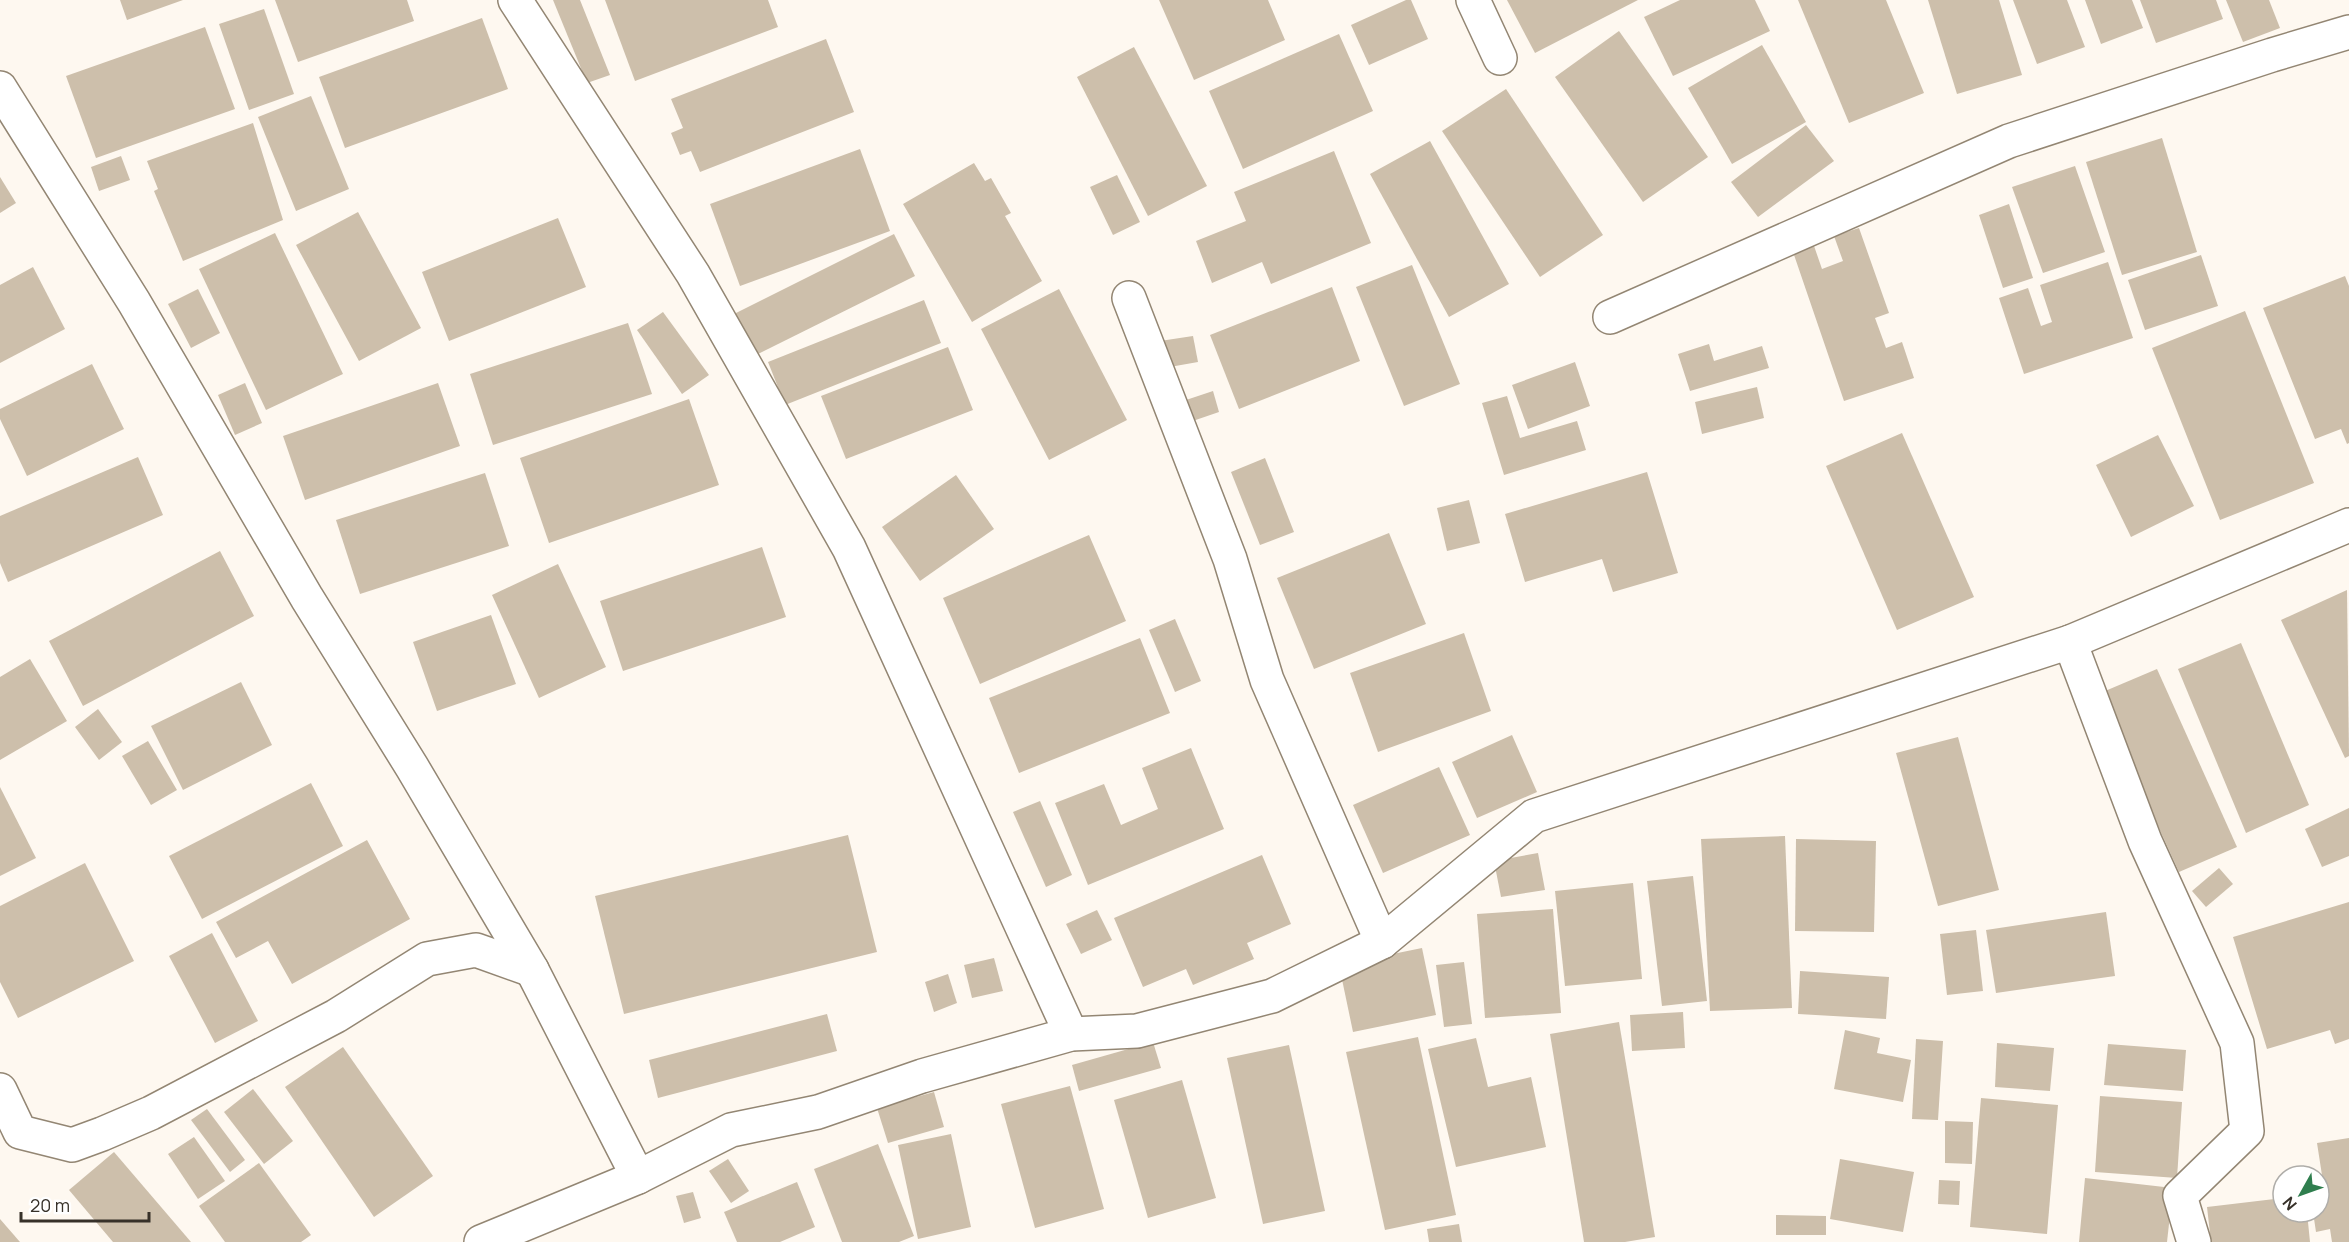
<svg xmlns="http://www.w3.org/2000/svg" width="2349" height="1242" viewBox="0 0 2349 1242" font-family="Manrope,sans-serif">
<style>
.building{fill:#cdbfab}
.lines{fill:none;stroke-linecap:round;stroke-linejoin:round}
.minor-casing{stroke:#938673;stroke-width:36}
.minor{stroke:#fff;stroke-width:33}
</style>
<rect width="100%" height="100%" fill="#fef8f0"/>
<g class="building">
<path d="M120,0H183L127,20Z"/>
<path d="M275,0H407L414,21L298,62Z"/>
<path d="M553,0H580L610,75L587,83Z"/>
<path d="M605,0H768L778,27L635,81Z"/>
<path d="M1159,0H1268L1285,40L1194,80Z"/>
<path d="M1406,0H1411L1428,39L1369,65L1351,25Z"/>
<path d="M1507,0H1638L1535,53Z"/>
<path d="M1680,0H1755L1770,31L1673,76L1644,17Z"/>
<path d="M1798,0H1886L1924,93L1849,123Z"/>
<path d="M1928,0H1999L2022,75L1957,94Z"/>
<path d="M2013,0H2067L2085,47L2037,64Z"/>
<path d="M2085,0H2132L2143,28L2101,44Z"/>
<path d="M2140,0H2216L2223,19L2156,43Z"/>
<path d="M2226,0H2269L2280,28L2243,42Z"/>
<path d="M264,9L294,94L249,110L219,24Z"/>
<path d="M482,18L508,89L345,148L319,77Z"/>
<path d="M205,27L235,109L96,158L66,76Z"/>
<path d="M1619,31L1708,157L1643,202L1555,77Z"/>
<path d="M1339,34L1373,111L1243,169L1209,91Z"/>
<path d="M826,39L854,112L700,172L691,151L680,155L671,133L683,128L671,99Z"/>
<path d="M1762,45L1806,122L1732,164L1688,88Z"/>
<path d="M1134,47L1207,186L1148,216L1077,77Z"/>
<path d="M1506,89L1603,235L1540,277L1442,131Z"/>
<path d="M311,96L349,189L296,211L258,117Z"/>
<path d="M253,123L283,220L183,261L154,191L158,189L147,161Z"/>
<path d="M1806,125L1834,161L1758,217L1731,182Z"/>
<path d="M2162,138L2197,252L2122,275L2086,162Z"/>
<path d="M1430,141L1509,284L1449,317L1370,174Z"/>
<path d="M860,149L890,231L740,286L710,204Z"/>
<path d="M1334,151L1371,243L1271,284L1262,262L1212,283L1196,241L1246,221L1234,192Z"/>
<path d="M121,156L130,180L99,191L91,167Z"/>
<path d="M974,163L985,181L991,178L1011,213L1005,216L1042,281L972,322L903,204Z"/>
<path d="M2075,166L2105,252L2043,273L2012,187Z"/>
<path d="M1117,175L1140,222L1113,235L1090,187Z"/>
<path d="M0,177L16,203L0,213Z"/>
<path d="M2009,204L2033,278L2003,288L1979,215Z"/>
<path d="M358,212L421,328L359,361L296,245Z"/>
<path d="M558,218L586,287L449,341L422,272Z"/>
<path d="M1859,228L1889,313L1875,318L1886,348L1902,342L1914,378L1844,401L1792,249L1813,243L1822,269L1843,261L1834,236Z"/>
<path d="M275,233L343,374L266,410L199,269Z"/>
<path d="M894,234L915,276L754,356L734,314Z"/>
<path d="M2201,255L2218,306L2145,330L2128,280Z"/>
<path d="M2108,262L2133,338L2024,374L1999,298L2028,288L2041,326L2052,322L2040,285Z"/>
<path d="M1412,265L1460,384L1404,406L1356,287Z"/>
<path d="M33,267L65,329L0,363V285Z"/>
<path d="M2345,276L2349,286V443L2347,444L2341,429L2315,439L2263,308Z"/>
<path d="M1332,287L1360,361L1239,409L1210,335Z"/>
<path d="M198,289L220,333L191,348L168,304Z"/>
<path d="M1059,289L1127,420L1049,460L981,329Z"/>
<path d="M924,300L941,343L785,405L768,362Z"/>
<path d="M2245,311L2314,483L2220,520L2152,348Z"/>
<path d="M663,312L709,375L682,394L637,330Z"/>
<path d="M628,323L652,394L493,445L470,374Z"/>
<path d="M1193,336L1198,362L1164,368L1160,341Z"/>
<path d="M1709,344L1714,361L1762,346L1769,368L1690,391L1678,354Z"/>
<path d="M948,347L973,410L846,459L821,396Z"/>
<path d="M1575,362L1590,406L1528,429L1512,385Z"/>
<path d="M92,364L124,429L27,476L0,419V409Z"/>
<path d="M245,383L262,423L235,435L218,395Z"/>
<path d="M438,383L460,446L305,500L283,436Z"/>
<path d="M1757,387L1764,418L1702,434L1695,402Z"/>
<path d="M1213,391L1219,412L1184,424L1177,403Z"/>
<path d="M1507,396L1520,438L1577,421L1586,450L1504,475L1482,403Z"/>
<path d="M689,399L719,485L549,543L520,458Z"/>
<path d="M1902,433L1974,597L1897,630L1826,466Z"/>
<path d="M2158,435L2194,506L2131,537L2096,465Z"/>
<path d="M138,457L163,515L8,582L0,563V516Z"/>
<path d="M1265,458L1294,532L1260,545L1231,472Z"/>
<path d="M1647,472L1678,573L1613,592L1602,559L1525,582L1505,514Z"/>
<path d="M485,473L509,546L360,594L336,520Z"/>
<path d="M956,475L994,529L920,581L882,527Z"/>
<path d="M1469,500L1480,543L1447,551L1437,508Z"/>
<path d="M1389,533L1426,624L1314,669L1277,578Z"/>
<path d="M1089,535L1126,621L980,684L943,598Z"/>
<path d="M762,547L786,617L623,671L600,601Z"/>
<path d="M220,551L254,616L83,706L49,641Z"/>
<path d="M558,564L606,667L539,698L492,595Z"/>
<path d="M2347,590L2349,756L2345,758L2281,620Z"/>
<path d="M491,615L516,684L437,711L413,642Z"/>
<path d="M1175,619L1201,681L1175,692L1149,630Z"/>
<path d="M1464,633L1491,711L1378,752L1350,673Z"/>
<path d="M1140,638L1170,713L1019,773L989,698Z"/>
<path d="M2241,643L2309,805L2246,833L2178,669Z"/>
<path d="M30,659L67,721L0,760V677Z"/>
<path d="M2157,669L2237,847L2179,872L2098,694Z"/>
<path d="M241,682L272,745L183,790L151,726Z"/>
<path d="M98,709L122,742L99,760L75,727Z"/>
<path d="M1512,735L1537,792L1477,818L1452,762Z"/>
<path d="M1958,737L1999,890L1938,906L1896,753Z"/>
<path d="M148,741L177,790L151,805L122,756Z"/>
<path d="M1191,748L1224,829L1088,885L1055,803L1104,784L1121,825L1158,809L1142,768Z"/>
<path d="M1439,767L1470,835L1383,873L1353,805Z"/>
<path d="M311,783L343,846L202,919L169,856Z"/>
<path d="M0,787L36,858L0,876Z"/>
<path d="M1040,801L1072,875L1046,887L1013,812Z"/>
<path d="M2349,808V856L2322,867L2305,829Z"/>
<path d="M848,835L877,952L624,1014L595,896Z"/>
<path d="M1785,836L1792,1008L1710,1011L1701,839Z"/>
<path d="M1796,839L1876,841L1874,932L1795,931Z"/>
<path d="M367,840L410,919L292,984L268,941L236,958L216,922Z"/>
<path d="M1538,853L1545,890L1501,897L1494,861Z"/>
<path d="M1262,855L1291,924L1247,943L1254,959L1193,985L1186,969L1143,987L1114,918Z"/>
<path d="M85,863L134,961L18,1018L0,982V906Z"/>
<path d="M2219,868L2233,884L2206,907L2192,891Z"/>
<path d="M1693,876L1707,1001L1662,1006L1647,881Z"/>
<path d="M1633,883L1642,979L1565,986L1555,891Z"/>
<path d="M2349,902V1039L2335,1044L2330,1030L2267,1049L2233,937Z"/>
<path d="M1553,909L1561,1013L1485,1018L1477,914Z"/>
<path d="M1097,910L1112,940L1081,954L1066,924Z"/>
<path d="M2106,912L2115,976L1996,993L1986,930Z"/>
<path d="M1976,930L1983,991L1947,995L1940,934Z"/>
<path d="M212,933L258,1021L215,1043L169,956Z"/>
<path d="M1422,948L1436,1015L1353,1032L1339,965Z"/>
<path d="M994,958L1003,991L972,998L964,965Z"/>
<path d="M1464,962L1472,1024L1444,1027L1436,965Z"/>
<path d="M1800,971L1889,977L1886,1019L1798,1014Z"/>
<path d="M948,974L957,1003L934,1012L925,982Z"/>
<path d="M1683,1012L1685,1048L1632,1051L1630,1015Z"/>
<path d="M827,1014L837,1051L658,1098L649,1060Z"/>
<path d="M1619,1022L1655,1237L1625,1242H1584L1550,1034Z"/>
<path d="M1845,1030L1880,1038L1877,1053L1911,1060L1903,1102L1834,1089Z"/>
<path d="M1418,1037L1456,1215L1385,1230L1346,1052Z"/>
<path d="M1476,1038L1488,1087L1531,1077L1546,1147L1456,1167L1428,1049Z"/>
<path d="M1916,1039L1943,1041L1938,1120L1912,1119Z"/>
<path d="M1153,1042L1161,1068L1079,1091L1072,1065Z"/>
<path d="M1997,1043L2054,1048L2050,1091L1995,1087Z"/>
<path d="M2108,1044L2186,1050L2183,1091L2104,1085Z"/>
<path d="M1289,1045L1325,1211L1263,1224L1227,1058Z"/>
<path d="M343,1047L433,1176L374,1217L285,1087Z"/>
<path d="M1182,1080L1216,1198L1148,1218L1114,1100Z"/>
<path d="M1070,1086L1104,1209L1035,1228L1001,1104Z"/>
<path d="M253,1089L293,1141L264,1164L224,1112Z"/>
<path d="M934,1092L944,1127L888,1143L877,1108Z"/>
<path d="M2100,1096L2182,1102L2177,1178L2095,1172Z"/>
<path d="M1981,1098L2058,1105L2047,1234L1970,1227Z"/>
<path d="M207,1109L245,1160L230,1172L191,1120Z"/>
<path d="M1945,1121L1973,1122L1972,1164L1945,1163Z"/>
<path d="M951,1134L971,1227L918,1239L898,1145Z"/>
<path d="M194,1137L225,1181L198,1199L168,1154Z"/>
<path d="M2349,1138V1242H2332L2330,1229L2316,1232L2313,1212H2319V1202L2326,1201L2317,1143Z"/>
<path d="M878,1144L914,1236L899,1242H842L814,1169Z"/>
<path d="M114,1152L191,1242H113L69,1190Z"/>
<path d="M728,1159L749,1191L731,1203L709,1171Z"/>
<path d="M1840,1159L1914,1172L1903,1232L1830,1219Z"/>
<path d="M259,1163L311,1235L301,1242H225L199,1206Z"/>
<path d="M2085,1178L2173,1188L2167,1242H2079Z"/>
<path d="M1939,1180L1960,1181L1959,1205L1938,1204Z"/>
<path d="M797,1182L815,1227L780,1242H737L724,1212Z"/>
<path d="M693,1192L701,1218L684,1223L676,1196Z"/>
<path d="M2283,1198V1212H2307L2310,1242H2211L2207,1207Z"/>
<path d="M1776,1215L1826,1216V1235H1776Z"/>
<path d="M0,1219L20,1242H0Z"/>
<path d="M1459,1224L1462,1242H1429L1427,1229Z"/>
</g>
<g class="lines">
<defs>
<g id="minor">
<path d="M515,0L693,274L849,548L1071,1034"/>
<path d="M1473,0L1500,58"/>
<path d="M0,88L134,302L307,598L412,767L532,970L638,1177"/>
<path d="M1129,298L1230,559L1267,680L1382,942"/>
<path d="M1610,317L2009,141L2272,55L2349,32"/>
<path d="M2070,642L2145,841L2237,1043L2247,1131L2180,1196L2194,1242"/>
<path d="M0,1090L20,1132L72,1145L102,1134L151,1113L336,1016L427,959L476,950L532,970"/>
<path d="M481,1242L638,1177L731,1130L818,1112L922,1076L1071,1034L1137,1031L1272,996L1382,942L1534,816L2070,642L2349,525"/>
</g>
</defs>
<use href="#minor" class="minor-casing"/>
<use href="#minor" class="minor"/>
</g>
<g transform="translate(2301 1194) rotate(230)"><circle r="28" fill="#ffffff" stroke="#afada9" stroke-width="1.5"/>
<path d="M0-4.5L10 22L0 15L-10 22Z" fill="#2f7e4e"/>
<text y="-9" font-size="16" font-weight="bold" text-anchor="middle" fill="#373129">N</text>
</g>
<path d="M21 1212v9h128v-9" fill="none" stroke="#373129" stroke-width="3"/>
<text x="30" y="1212" font-size="18" fill="#373129" stroke="#ffffff" stroke-width="4.5" paint-order="stroke">20 m</text>
</svg>
